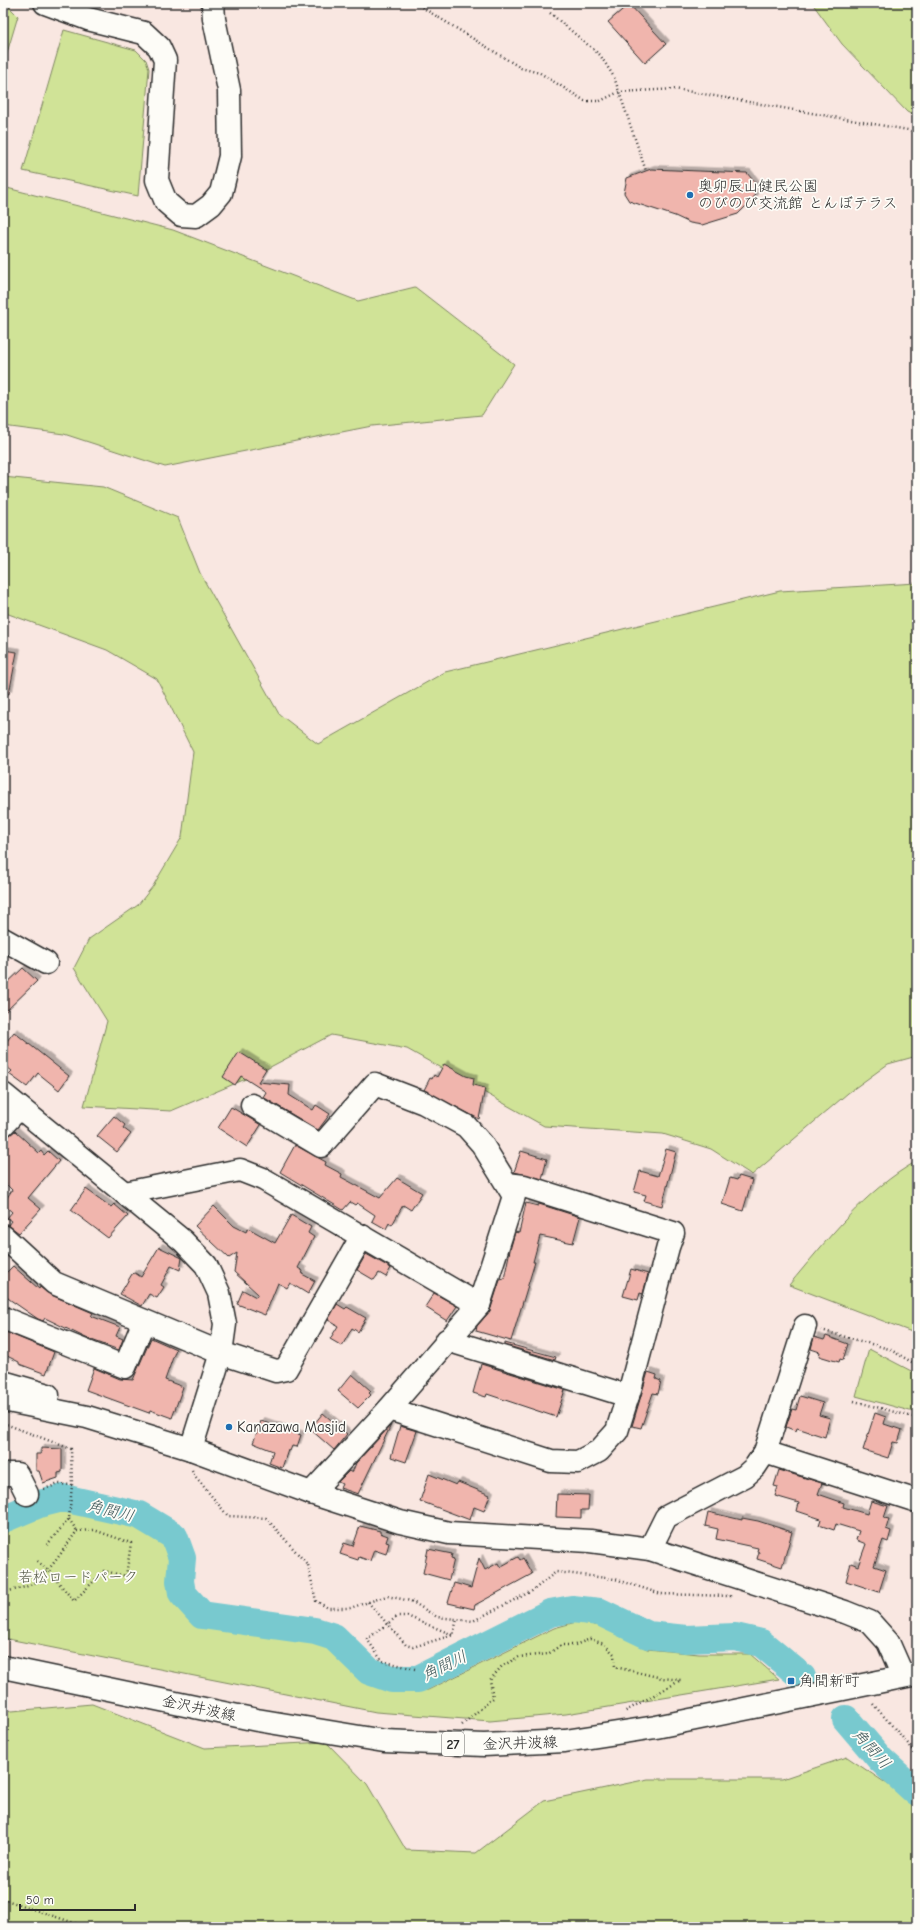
<svg xmlns="http://www.w3.org/2000/svg" width="920" height="1930" viewBox="0 0 920 1930" font-family="'Comic Neue','Klee One',sans-serif">
<style>
.green{fill:#d0e397;stroke:#7e8761}
.lines{fill:none;stroke-linecap:round;stroke-linejoin:round}
.river{stroke:#78c9cf;stroke-width:28}
.building{fill:#f0b5ad;stroke:#2b2b2b;filter:url(#shadow)}
.minor-casing{stroke:#2b2b2b;stroke-width:25}
.major-casing{stroke:#2b2b2b;stroke-width:25}
.path{stroke:#2b2b2b;stroke-width:2.5;stroke-dasharray:1 3;stroke-linecap:butt}
.minor{stroke:#fdfcf7;stroke-width:22}
.major{stroke:#fdfcf7;stroke-width:22}
.poi-dot{fill:#1f6fb2;stroke:#fdfcf7;stroke-width:1.5}
.labels{text-anchor:middle;stroke-width:3.5;stroke-linejoin:round;paint-order:stroke}
.shield{fill:#fdfcf7;stroke:#6a6a68;stroke-width:1}
.shield-label{font-size:14px;font-weight:bold;fill:#2b2b2b}
.poi-label{font-size:15px;fill:#2b2b2b;stroke:#fdfcf7;text-anchor:start}
.park-label{font-size:15px;fill:#545946;stroke:#fdfcf7}
.street-label{font-size:15px;fill:#2b2b2b;stroke:#fdfcf7}
.water-label{font-size:16px;font-style:italic;fill:#425a5c;stroke:#fdfcf7}
</style>
<defs>
<filter id="shadow"><feDropShadow dx="3.5" dy="-3.5" stdDeviation="0" flood-color="#0004"/></filter>
</defs>
<rect width="100%" height="100%" fill="#f9e7e1"/>
<filter id="ink" filterUnits="userSpaceOnUse"><feTurbulence type="fractalNoise" baseFrequency=".025" numOctaves="2"/><feDisplacementMap in="SourceGraphic" scale="8" xChannelSelector="R" yChannelSelector="G"/><feConvolveMatrix kernelMatrix="1 2 1 2 8 2 1 2 1" color-interpolation-filters="sRGB"/></filter>
<g filter="url(#ink)">
<g class="green">
<path d="M3,3H5L18,16L3,66Z"/>
<path d="M812,3H917V117L907,112L842,44Z"/>
<path d="M64,30L136,50L146,60L149,69L138,196L23,171Z"/>
<path d="M3,187L173,230L358,301L415,287L514,364L482,415L372,426L165,467L64,434L3,426Z"/>
<path d="M3,477L103,487L178,518L200,573L279,714L318,744L445,672L780,591L917,583V1056L888,1064L848,1093L752,1175L711,1149L663,1134L544,1126L407,1049L331,1035L255,1075L171,1111L84,1106L107,1021L74,968L89,939L138,905L153,886L182,837L193,752L157,679L107,650L3,612Z"/>
<path d="M917,1161V1334L789,1285C827,1240 865,1190 917,1161Z"/>
<path d="M869,1349L917,1374V1413L856,1396Z"/>
<path d="M63,1498L139,1515L174,1536L182,1558L180,1581L182,1593L202,1615L326,1646L369,1684L395,1691L428,1690L554,1628L576,1622L601,1626L647,1649L699,1654H750L779,1679L566,1714L490,1721L376,1712L3,1638V1533L14,1527L39,1504Z"/>
<path d="M92,1704L205,1748L326,1742L367,1784L406,1850L476,1853L544,1801L648,1779H782L847,1757L917,1804V1927H3V1709L12,1711Z"/>
</g>
<g class="lines">
<g class="river">
<path d="M3,1519L39,1504L63,1498L139,1515L174,1536L182,1558L180,1581L182,1593L202,1615L315,1631L334,1637L369,1671L392,1679H418L550,1613L572,1609L600,1612L648,1635L686,1639L735,1637L761,1643L802,1677"/>
<path d="M846,1719L881,1760L917,1793"/>
</g>
</g>
<g class="building">
<path d="M629,4L666,44L645,63L608,22Z"/>
<path d="M651,169L747,173L756,184L754,198L738,214L702,225L690,223L675,216L629,201L624,193L627,178Z"/>
<path d="M3,650L17,652L9,694L3,693Z"/>
<path d="M23,968L37,981L3,1014V987Z"/>
<path d="M14,1032L69,1076L59,1090L38,1073L27,1087L9,1074L12,1071L3,1064V1046Z"/>
<path d="M239,1052L266,1069L258,1082L290,1085L289,1095L313,1110L316,1105L330,1114L318,1130L263,1097L266,1092L241,1076L235,1085L223,1077Z"/>
<path d="M444,1064L466,1076L474,1078L473,1085L485,1088L479,1119L424,1090L430,1078L432,1079L434,1075L437,1077Z"/>
<path d="M231,1107L261,1125L247,1147L218,1128Z"/>
<path d="M114,1116L125,1125L123,1128L131,1134L117,1152L97,1136Z"/>
<path d="M15,1131L39,1153L41,1151L44,1155L48,1151L59,1161L28,1198L41,1209L19,1233L8,1225L11,1221L7,1218L12,1212L3,1204L12,1190L3,1181V1137H7Z"/>
<path d="M295,1145L326,1162L325,1165L342,1174L341,1177L380,1198L397,1178L422,1193L411,1210L403,1205L392,1225L389,1223L386,1229L372,1221L375,1215L357,1203L355,1205L350,1202L343,1210L280,1172Z"/>
<path d="M666,1149L676,1152L662,1206L644,1201L646,1195L634,1192L640,1171L658,1176Z"/>
<path d="M521,1151L547,1159L542,1179L514,1172Z"/>
<path d="M739,1176L752,1180L743,1211L722,1204L730,1178L737,1180Z"/>
<path d="M86,1189L111,1207L114,1204L128,1216L108,1238L71,1210Z"/>
<path d="M526,1203L538,1206L539,1204L580,1217L573,1243L540,1236L533,1262H535L511,1341L476,1331L477,1326L490,1311L500,1280L504,1279L510,1250L515,1232L519,1233Z"/>
<path d="M214,1206L234,1226L246,1232L248,1228L275,1243L291,1215L311,1227L308,1233L314,1237L298,1268L303,1271L302,1274L315,1281L308,1294L290,1283L287,1288L278,1283L265,1315L237,1304L243,1290L256,1297L258,1294L234,1272L237,1253L229,1258L195,1226Z"/>
<path d="M159,1247L182,1258L180,1270L171,1266L161,1285L164,1287L157,1298L149,1294L142,1306L120,1294L132,1274L135,1273L141,1277Z"/>
<path d="M366,1254L391,1268L386,1277L379,1273L374,1280L357,1270Z"/>
<path d="M13,1266L39,1289L40,1287L49,1294L93,1313L91,1316L120,1327L116,1336L123,1339L119,1350L86,1338L45,1318L43,1321L38,1319L9,1299L3,1292V1276Z"/>
<path d="M631,1269L648,1274L643,1294L640,1293L638,1300L623,1296Z"/>
<path d="M434,1293L457,1306L447,1321L425,1307Z"/>
<path d="M337,1304L345,1309L347,1307L366,1318L358,1332L352,1328L342,1346L330,1339L338,1326L328,1320Z"/>
<path d="M3,1331L54,1352L46,1374L19,1364V1362L3,1354Z"/>
<path d="M826,1336L848,1344L843,1360L840,1359L839,1362L819,1356L820,1352L811,1349L814,1337L824,1340Z"/>
<path d="M151,1338L176,1349L165,1380L183,1387L172,1418L150,1410L149,1413L86,1390L94,1368L120,1379L133,1380Z"/>
<path d="M505,1343L556,1357L555,1360L505,1345Z"/>
<path d="M481,1364L565,1390L556,1417L487,1394L486,1397L473,1393Z"/>
<path d="M648,1372L657,1375L656,1379L661,1381L658,1394L653,1393L641,1428L632,1426Z"/>
<path d="M352,1374L371,1391L369,1393L371,1395L358,1408L338,1391Z"/>
<path d="M800,1396L823,1403L819,1415L830,1418L825,1437L797,1428L796,1431L786,1427L792,1409L796,1410Z"/>
<path d="M323,1413L347,1434L334,1450L310,1429Z"/>
<path d="M875,1413L886,1417L884,1424L902,1430L898,1443L893,1442L888,1458L863,1450Z"/>
<path d="M261,1421L301,1435L297,1447L292,1446L290,1451L288,1450L282,1468L269,1463L273,1451L253,1443Z"/>
<path d="M391,1425L358,1494L340,1488L342,1484L338,1482L349,1471L352,1473L356,1463Z"/>
<path d="M400,1426L417,1431L406,1462L391,1457Z"/>
<path d="M41,1448L62,1449V1472L58,1473V1478L43,1483L39,1471H36V1454H41Z"/>
<path d="M779,1470L822,1483L818,1494L844,1503L843,1507L867,1514L871,1501L888,1506L884,1518L889,1519L886,1529L891,1531L888,1542L883,1540L874,1566L886,1570L879,1592L846,1581L851,1563L858,1566L866,1544L856,1540L859,1531L836,1524L834,1530L819,1525L821,1519L797,1511L799,1503L775,1496L778,1487L774,1486Z"/>
<path d="M429,1474L456,1485L458,1482L490,1495L484,1511L474,1507L470,1520L420,1501Z"/>
<path d="M557,1494L589,1495L588,1510H581V1518L556,1517Z"/>
<path d="M708,1512L742,1520V1518L758,1521L792,1532L782,1567L757,1559L759,1552L757,1551L758,1548L716,1539L718,1529L705,1526Z"/>
<path d="M360,1526L380,1531V1533L388,1536L386,1542L389,1543L386,1554L374,1550L370,1561L359,1557L358,1560L340,1554L344,1543L353,1546Z"/>
<path d="M428,1549L452,1554L451,1558L454,1559L449,1580L423,1573Z"/>
<path d="M518,1557L520,1560L523,1558L532,1574L475,1605L474,1609L448,1603L454,1583L471,1588L479,1558L485,1570L498,1563L500,1567Z"/>
</g>
<g class="lines">
<defs>
<g id="minor">
<path d="M45,3L88,19L144,33L159,47L165,60L157,180L166,202L181,215L196,216L211,205L221,193L230,156L229,90L214,19L213,3"/>
<path d="M3,939L46,963"/>
<path d="M3,1094L183,1241L206,1265L219,1293L225,1324L221,1353L191,1449"/>
<path d="M252,1105L321,1146L375,1084L424,1103L466,1126L482,1144L514,1196L479,1305L389,1409L311,1493"/>
<path d="M3,1125L19,1108"/>
<path d="M125,1193L240,1170L263,1179L479,1305"/>
<path d="M3,1236L54,1283L221,1353L276,1371L286,1369L362,1236"/>
<path d="M3,1318L125,1367L144,1321"/>
<path d="M447,1340L628,1396"/>
<path d="M3,1382L48,1395"/>
<path d="M3,1400L87,1417L191,1449L311,1493L400,1522L449,1533L590,1541L650,1549L845,1612L870,1622L888,1642L903,1676"/>
<path d="M389,1409L551,1461L578,1462L599,1451L617,1431L631,1386L668,1247L673,1233L524,1186L507,1184"/>
<path d="M765,1452L805,1326"/>
<path d="M3,1474H17L27,1494"/>
<path d="M650,1549L666,1517L745,1476L755,1467L765,1452L917,1501"/>
</g>
<path id="major" d="M3,1667L257,1720L384,1741L484,1745L565,1741L656,1727L917,1674"/>
</defs>
<use href="#minor" class="minor-casing"/>
<use href="#major" class="major-casing"/>
<g class="path">
<path d="M415,3L521,68L540,73L585,101H600L619,92L675,89L908,130L917,134"/>
<path d="M550,13L600,55L614,77L646,171"/>
<path d="M821,1330L889,1349L917,1365"/>
<path d="M854,1401L917,1418"/>
<path d="M3,1423L71,1449L72,1485L69,1519L45,1547"/>
<path d="M192,1470L195,1476L228,1516L266,1518L308,1565L316,1601L328,1608H350L387,1596L411,1601L437,1617L473,1621L532,1591L556,1572L615,1579L661,1594L730,1596V1594"/>
<path d="M44,1489L59,1484L72,1485"/>
<path d="M69,1519L77,1531"/>
<path d="M3,1592C13,1590 27,1588 35,1582C52,1569 64,1548 77,1531L94,1530L131,1543L126,1576L104,1571L74,1601L48,1570L37,1561"/>
<path d="M368,1602L406,1645L413,1647L453,1635L457,1619"/>
<path d="M415,1669L382,1661L367,1639L398,1616H407L453,1635"/>
<path d="M873,1704L917,1754"/>
<path d="M462,1725L493,1698L490,1680L502,1666L519,1657L548,1654L561,1645H575L590,1639L604,1644L614,1654L615,1667L662,1678L681,1680L624,1712"/>
<path d="M3,1899L86,1927"/>
</g>
<use href="#minor" class="minor"/>
<use href="#major" class="major"/>
</g>
</g>
<g class="poi-dot">
<circle cx="690" cy="195" r="4"/>
<circle cx="229" cy="1427" r="4"/>
<rect x="787" y="1677" width="8" height="8" rx="2"/>
</g>
<g class="labels">
<rect class="shield" x="442" y="1732" width="22" height="24" rx="3"/>
<g class="shield-label">
<text x="453" y="1749">27</text>
</g>
<g class="poi-label">
<text x="698" y="191">奥卯辰山健民公園<tspan x="698" dy="17">のびのび交流館 とんぼテラス</tspan></text>
<text x="237" y="1432">Kanazawa Masjid</text>
<text x="799" y="1686">角間新町</text>
</g>
<g class="park-label">
<text x="78" y="1582">若松ロードパーク</text>
</g>
<g class="street-label">
<text transform="translate(199 1708) rotate(12)" y="5">金沢井波線</text>
<text transform="translate(520 1743) rotate(-2)" y="5">金沢井波線</text>
</g>
<g class="water-label">
<text transform="translate(111 1510) rotate(14)" y="6">角間川</text>
<text transform="translate(444 1665) rotate(-26)" y="6">角間川</text>
<text transform="translate(872 1748) rotate(48)" y="6">角間川</text>
</g>
</g>
<rect width="920" height="1930" fill="none" stroke="#fdfcf7" stroke-width="16"/>
<rect x="8" y="8" width="904" height="1914" fill="none" stroke="#2b2b2b" stroke-width="1.5" filter="url(#ink)"/>
<path d="M20 1904v6h115v-6" fill="none" stroke="#2b2b2b" stroke-width="2"/>
<text x="26" y="1904" font-size="12" fill="#2b2b2b" stroke="#fdfcf7" stroke-width="3" paint-order="stroke">50 m</text>
</svg>
